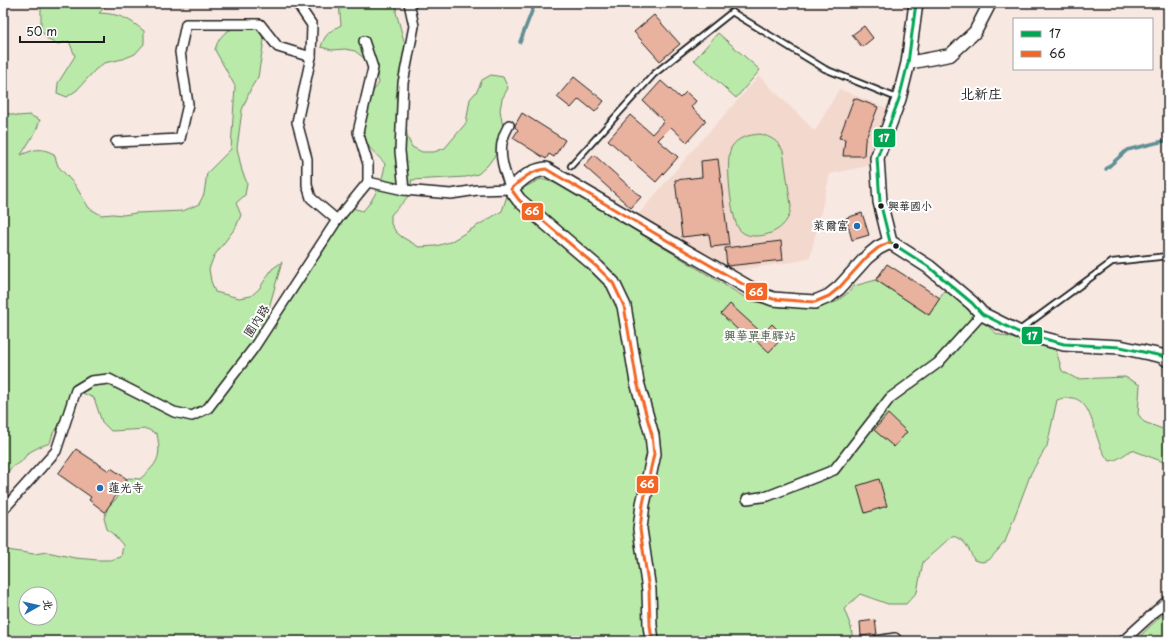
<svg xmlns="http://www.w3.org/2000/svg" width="1171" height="644" viewBox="0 0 1171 644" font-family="'Playpen Sans','LXGW WenKai TC',sans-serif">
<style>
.built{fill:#f3d8ce}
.green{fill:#baeaa9;stroke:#6b8362;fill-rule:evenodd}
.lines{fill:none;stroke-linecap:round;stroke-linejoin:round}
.stream{stroke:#5f8f95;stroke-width:3.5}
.building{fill:#e8b29e;stroke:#1c1c1c}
.service-casing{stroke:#1c1c1c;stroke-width:8}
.minor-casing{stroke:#1c1c1c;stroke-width:12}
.tertiary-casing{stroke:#1c1c1c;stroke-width:15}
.secondary-casing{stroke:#1c1c1c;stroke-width:16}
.service{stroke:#fff;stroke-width:4.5}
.minor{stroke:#fff;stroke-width:9}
.tertiary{stroke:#fff;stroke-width:12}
.secondary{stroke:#fff;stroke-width:13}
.bus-1-casing{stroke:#fff;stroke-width:6}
.bus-2-casing{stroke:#fff;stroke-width:6}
.bus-1{stroke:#00a651;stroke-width:3}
.bus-2{stroke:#f26522;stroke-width:3}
.bus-dot{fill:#1c1c1c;stroke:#fff;stroke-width:1.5}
.poi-dot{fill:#1f6fb2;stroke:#fff;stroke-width:1.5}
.labels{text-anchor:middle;stroke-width:4;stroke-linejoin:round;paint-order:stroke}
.bus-label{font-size:11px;fill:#1c1c1c;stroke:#fff;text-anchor:start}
.poi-label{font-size:12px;fill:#1c1c1c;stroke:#fff;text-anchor:end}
.street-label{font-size:12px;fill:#1c1c1c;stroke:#fff}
.park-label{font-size:12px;fill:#4b5a46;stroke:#fff}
.quarter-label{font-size:14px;fill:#1c1c1c;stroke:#fff}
.line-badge{stroke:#fff;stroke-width:1.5}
.badge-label{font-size:11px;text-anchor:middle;font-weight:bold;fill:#fff}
</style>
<rect width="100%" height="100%" fill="#f8e8e2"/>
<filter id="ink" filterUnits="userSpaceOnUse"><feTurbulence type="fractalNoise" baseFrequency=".025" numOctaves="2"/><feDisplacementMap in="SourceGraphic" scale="8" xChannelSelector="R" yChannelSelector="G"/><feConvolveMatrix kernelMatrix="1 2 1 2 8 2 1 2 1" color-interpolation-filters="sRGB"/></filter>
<g filter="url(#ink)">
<path class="built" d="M759,76L815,131L839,89L889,109L873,148L872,165L830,174L810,257L799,261L733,271L638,215L692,151Z"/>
<g class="green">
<path d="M39,3H109L99,13C120,14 128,18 144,31V44L135,54L123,59L104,63L95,70L77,90L67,97L57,93L58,83L75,56L69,41L58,44L48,40L41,30V8Z"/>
<path d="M339,3H397L396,12L407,52L396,97L399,110L406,121L407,136L412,147L422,152H434L445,148L466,123L470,99L477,91L482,80L491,75L503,77L508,88L502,99L500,110L504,134L502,146L487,166L478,174L466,177L411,180C414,196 400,204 391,215V224L396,232L402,237L419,247L436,246L450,242L502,211L507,196L541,179L559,184L751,301L781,307H823V304L836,302L849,292L854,286L876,280L929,315L945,289L997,334L1056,350L1062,371L1077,379L1125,377L1140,385L1138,414L1144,422L1168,431V465L1161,461L1132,450C1124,454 1119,460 1110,461C1090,445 1098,385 1057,400L1047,446L1031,473L1005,542L989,560L982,562L974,560C968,548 966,539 952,536L923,562L917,592L906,604H888L860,594L844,609L851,627L853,641H3V552L7,550L34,554L47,552L75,558L98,560H110L121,557L123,545L115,536L107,529L104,518L108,507L117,498L128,478L140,479C157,464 162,458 157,434L147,429L111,431L102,422L94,398L80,392L69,413L53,433L50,443L39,447L28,453L21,462L12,467L3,478V112L18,116L29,115L40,120L36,131L21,155C35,149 40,147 54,154L58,166L75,185L89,208L101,215L113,214L123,215L136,213L183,211L199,204L204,194L207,173L231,149L235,86L215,50C221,27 237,26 258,29L264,40L258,77L251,88L242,110L237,148L242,171L247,183L245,195L236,203L241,215L236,227L214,256L209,269L211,281L215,292L239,298L251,296L259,289L272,269L282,262L270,304L267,321L275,329L278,319L333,236L337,214L341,205L363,211C375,198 383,181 385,164C381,158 371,151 368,145C361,132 362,113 368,99C371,93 376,88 379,83L376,68L355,51L345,49L332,50L321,47C325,34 330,31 341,25ZM26,594H50V618H26Z"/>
<path d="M718,33L760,70L736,98L694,60Z"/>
<path d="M760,134C771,137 778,141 783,151L791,206C790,225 773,236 755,236C749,236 743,234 739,229C731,220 725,159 731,148C737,137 749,135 760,134Z"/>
<path d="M1168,609V641H1135Z"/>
</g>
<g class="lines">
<g class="stream">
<path d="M520,42L535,3"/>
<path d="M1106,169L1127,150L1168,140"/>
</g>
</g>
<g class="building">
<path d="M654,15L680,44L660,61L634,32Z"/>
<path d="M864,26L873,38L862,47L852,35Z"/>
<path d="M574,77L604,101L595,112L579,99L571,108L557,97Z"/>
<path d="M661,81L680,98L686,92L696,101L691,107L706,121L687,142L671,127L658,140L678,157L656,182L608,140L630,115L652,134L664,121L643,101Z"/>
<path d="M854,98L878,107L865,141L864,156H843L845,139L839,138Z"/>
<path d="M522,113L565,140L554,157L549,154L546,159L513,138L518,130L515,127V125Z"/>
<path d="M594,155L641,197L631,208L584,166Z"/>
<path d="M718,159L729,245L711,247L709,234L682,237L675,180L702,177L701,161Z"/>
<path d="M862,213L869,235L852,240L846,218Z"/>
<path d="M781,241L783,260L727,266L725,248Z"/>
<path d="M887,264L940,298L929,315L876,280Z"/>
<path d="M730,304L763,334L772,324L784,336L769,352L754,338L751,342L721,314Z"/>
<path d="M888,414L907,432L894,447L874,430Z"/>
<path d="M76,449L109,471L111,468L127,479L105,512L89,500L91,497L58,474Z"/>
<path d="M879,479L887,506L865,513L857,486Z"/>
<path d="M875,620L877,634L861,636L860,622Z"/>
</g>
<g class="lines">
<defs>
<g id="service">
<path d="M571,166L654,74L732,12L825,69L897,98"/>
<path d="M1021,329L1112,262L1168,256"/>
</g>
<g id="minor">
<path d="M297,3L312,25L311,57L297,122L307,159V185L311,198L337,220"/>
<path d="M364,41L373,68L358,132L368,164V182"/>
<path d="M116,142L180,139L188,104L180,52L186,24H260L278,47L311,57"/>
<path d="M404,190L400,151L403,83L414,26L409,3"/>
<path d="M747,499L768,496L834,470L890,398L938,363L982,314"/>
<path d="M3,510L56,451L76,390L91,381L109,379L174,412L192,416L208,408L253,349L337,220L368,182L404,190L451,194L477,190L511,189C505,174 498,155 503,139C504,134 507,129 509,125"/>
<path d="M876,641L895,638L898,641"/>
<path d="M1123,641L1168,600"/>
</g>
<path id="tertiary" d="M908,63L950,55L975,32L990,3"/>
<g id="secondary">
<path d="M916,3L908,63L899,99L877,158L880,202L890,242L929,267L972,303L982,314L1018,332L1064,344L1120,347L1162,356L1168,360"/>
<path d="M652,641L650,625L649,590L640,529L643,504L654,454L652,435L637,382L624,306L613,283L597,267L519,200L511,189C522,179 530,171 546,169L668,241L760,294L773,299L799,301L815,302L829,296L839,288L867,257L878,248L890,242"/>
</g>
</defs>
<use href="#service" class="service-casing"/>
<use href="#minor" class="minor-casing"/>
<use href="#tertiary" class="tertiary-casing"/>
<use href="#secondary" class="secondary-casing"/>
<use href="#service" class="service"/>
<use href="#minor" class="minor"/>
<use href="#tertiary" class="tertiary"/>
<use href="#secondary" class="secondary"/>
<defs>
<path id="bus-1" d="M916,3L908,63L899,99L877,158L880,202L890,242L929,267L972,303L982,314L1018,332L1064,344L1120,347L1162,356L1168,360"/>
<path id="bus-2" d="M652,641L650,625L649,590L640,529L643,504L654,454L652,435L637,382L624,306L613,283L597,267L519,200L511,189C522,179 530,171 546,169L668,241L760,294L773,299L799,301L815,302L829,296L839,288L867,257L878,248L890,242"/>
</defs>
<use href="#bus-1" class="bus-1-casing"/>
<use href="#bus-2" class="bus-2-casing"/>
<use href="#bus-1" class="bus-1"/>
<use href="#bus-2" class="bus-2"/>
</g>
</g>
<g class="bus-dot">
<circle cx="881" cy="206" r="3.5"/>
<circle cx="896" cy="246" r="3.5"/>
</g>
<g class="poi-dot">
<circle cx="857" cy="226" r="4"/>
<circle cx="100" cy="488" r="4"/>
</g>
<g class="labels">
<g class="bus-label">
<text x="888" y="210">興華國小</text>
</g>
<g class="poi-label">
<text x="849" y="230">萊爾富</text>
<text x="108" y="492" text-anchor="start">蓮光寺</text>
</g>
<g class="street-label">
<text transform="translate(257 321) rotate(-57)" y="4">圍內路</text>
</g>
<g class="park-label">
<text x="760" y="340">興華單車驛站</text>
</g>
<g class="quarter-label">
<text x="981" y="99">北新庄</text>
</g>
</g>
<g class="line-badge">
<rect x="873" y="128" width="23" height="20" rx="4" fill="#00a651"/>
<rect x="521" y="202" width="23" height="19" rx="4" fill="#f26522"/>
<rect x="745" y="282" width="23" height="19" rx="4" fill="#f26522"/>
<rect x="1021" y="326" width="22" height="19" rx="4" fill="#00a651"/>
<rect x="636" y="475" width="23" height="19" rx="4" fill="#f26522"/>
</g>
<g class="badge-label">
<text x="884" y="142">17</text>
<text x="532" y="215">66</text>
<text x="756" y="296">66</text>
<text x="1032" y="340">17</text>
<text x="647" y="488">66</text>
</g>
<rect width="1171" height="644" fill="none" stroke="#fff" stroke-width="16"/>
<rect x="8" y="8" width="1155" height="628" fill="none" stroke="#1c1c1c" stroke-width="1.5" filter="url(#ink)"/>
<rect x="1013" y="18" width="140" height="52" fill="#ffffff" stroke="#a4a4a4"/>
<rect x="1021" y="31" width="20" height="6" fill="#00a651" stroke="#a4a4a4"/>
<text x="1049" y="38" font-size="12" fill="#1c1c1c">17</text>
<rect x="1021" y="51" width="20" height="6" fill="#f26522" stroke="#a4a4a4"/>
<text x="1049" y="58" font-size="12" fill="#1c1c1c">66</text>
<g transform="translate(38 606) rotate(82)"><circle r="19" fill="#ffffff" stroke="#a4a4a4"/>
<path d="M0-3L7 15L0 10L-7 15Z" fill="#1f6fb2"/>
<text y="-6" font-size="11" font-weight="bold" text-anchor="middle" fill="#1c1c1c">北</text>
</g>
<path d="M20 36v6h84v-6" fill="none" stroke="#1c1c1c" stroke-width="2"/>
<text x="26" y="36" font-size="12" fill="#1c1c1c" stroke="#ffffff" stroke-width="3" paint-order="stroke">50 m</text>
</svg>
